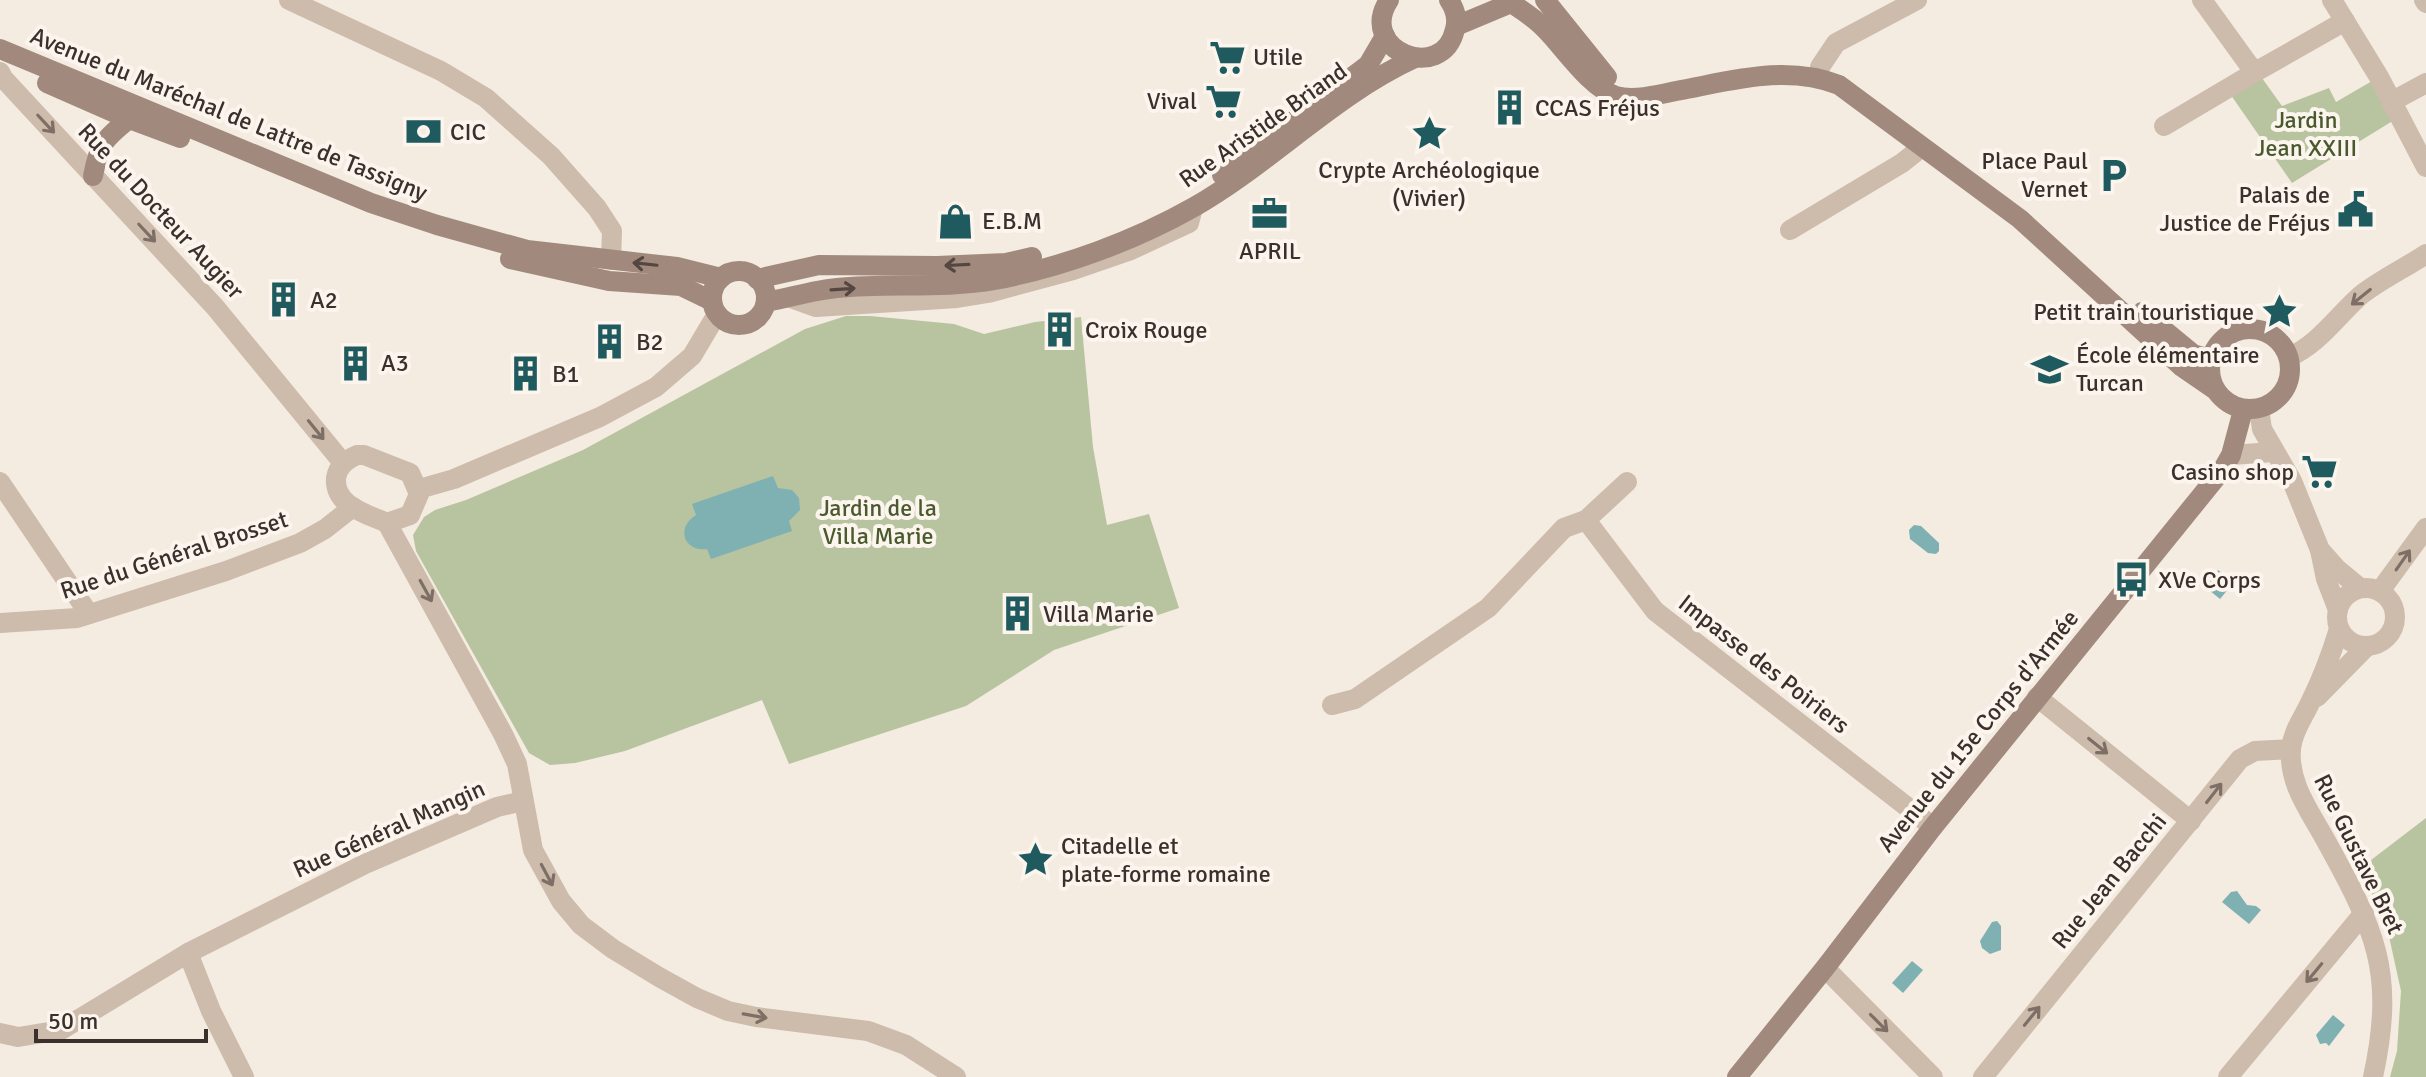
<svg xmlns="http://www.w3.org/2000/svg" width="2426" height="1077" viewBox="0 0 2426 1077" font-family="Signika,sans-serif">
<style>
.green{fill:#b8c4a0}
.water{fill:#7fb0b2}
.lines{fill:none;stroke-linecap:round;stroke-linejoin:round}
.minor{stroke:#cdbbac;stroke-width:20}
.secondary{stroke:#a18a7d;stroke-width:20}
.oneway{stroke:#7d6f65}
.oneway2{stroke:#544640}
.labels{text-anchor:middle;stroke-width:8;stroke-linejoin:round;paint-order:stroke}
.poi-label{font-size:24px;fill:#3b302b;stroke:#fbf5ee;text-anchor:start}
.street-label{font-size:24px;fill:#3b302b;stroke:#fbf5ee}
.park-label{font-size:24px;fill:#4a5a2e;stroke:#fbf5ee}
</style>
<rect width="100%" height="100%" fill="#f4ebe1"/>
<g class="green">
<path d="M2257,71L2282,106L2329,88L2336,102L2379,77L2399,117L2292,183L2226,88Z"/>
<path d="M846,316H870L954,324L984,334L1035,322L1081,317L1093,447L1107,525L1149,514L1179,608L1054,650L966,706L789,764L762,700L625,751L575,763L550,765L529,753L416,551L413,535L424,517L435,510L466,500L583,450L805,329Z"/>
<path d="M2426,818V1077H2390L2397,1051L2401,991L2385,918L2358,870Z"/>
</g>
<g class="water">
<path d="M773,476L778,488L792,490L799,498L800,510L789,521L792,531L711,559L707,549C683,552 676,527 696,515L692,504Z"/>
<path d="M1914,525L1921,526L1939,543V551L1936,554L1928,553L1910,539L1909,530Z"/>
<path d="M2218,570L2234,582L2220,599L2204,586Z"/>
<path d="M2237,891L2247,905L2256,906L2261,910L2249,924L2222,902L2231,892Z"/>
<path d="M1992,922L1997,921L2001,926V950L1990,954L1982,948L1980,941Z"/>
<path d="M1912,961L1923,970L1903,993L1892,983Z"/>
<path d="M2333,1015L2345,1025L2329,1046L2326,1043L2320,1044L2316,1035Z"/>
</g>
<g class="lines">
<g class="minor">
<path d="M289,0L441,71L486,98L551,156L597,208L612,231L611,260"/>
<path d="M2202,0L2249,65L2257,71L2345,21"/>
<path d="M2332,0L2379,77L2426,167"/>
<path d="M2424,0L2426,3"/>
<path d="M1820,67L1836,43L1917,0"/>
<path d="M0,72L3,78L215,307L343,463"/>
<path d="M2391,102L2426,83"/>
<path d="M2164,126L2257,71"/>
<path d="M1790,230L1902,163L1922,147"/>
<path d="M791,298L816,307L957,298L988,293L1073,270L1131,250L1189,223L1193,208"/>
<path d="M2289,357C2318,345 2338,315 2361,295C2380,280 2405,268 2426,254"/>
<path d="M2259,409L2262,429L2292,481L2320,550L2326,579L2338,610"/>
<path d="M357,455H364L410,473L419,494L410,515L387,523C367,514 334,506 336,478C338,466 346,460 357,455Z"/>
<path d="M2231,455L2273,452"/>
<path d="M0,482L89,614"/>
<path d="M419,489L454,479L600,417L656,387L692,356L717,314"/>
<path d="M1586,520L1655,611L1933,827"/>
<path d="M387,523L503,734L517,764L533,850L561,901L581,925L613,949L659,977L697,998L728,1011L756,1017L868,1031L906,1045L956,1077"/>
<path d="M2320,550L2337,569L2360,588"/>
<circle cx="2366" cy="617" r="29"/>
<path d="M2380,591L2426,528"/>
<path d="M0,623L77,618L226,571L300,543L325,529L353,507"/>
<path d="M2339,629C2331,655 2322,679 2310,703C2303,718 2293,731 2291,748C2288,783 2309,810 2325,839C2375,930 2396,971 2373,1077"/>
<path d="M2037,697L2191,821"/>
<path d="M2317,697L2367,646"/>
<path d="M1332,705L1355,699L1488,608L1564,528L1586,520L1627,482"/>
<path d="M188,953L211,1011L244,1077"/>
<path d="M1825,968L1933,1077"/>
<path d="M0,1033L18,1037L61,1030L188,953L365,864L497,807L523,801"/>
<path d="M1983,1077L2240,759L2255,751L2291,749"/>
<path d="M2228,1077L2364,913"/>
</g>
<g class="secondary">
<path d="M1389,0C1356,50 1443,85 1455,29C1458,19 1455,9 1449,0"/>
<path d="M1545,0L1607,77"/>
<path d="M1456,26L1511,3C1523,11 1535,18 1545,29C1564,48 1590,88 1616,96C1633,101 1658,95 1676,91C1731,81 1786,64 1839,85L2020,219L2182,367L2214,389"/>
<path d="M0,49L371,203L437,225L527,250L677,267L721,278"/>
<path d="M47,83L129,119L180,138"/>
<path d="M1222,175L1368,65L1385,36"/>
<path d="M93,176C99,144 104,139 129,119"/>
<path d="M510,259L609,281L681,286L712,301"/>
<circle cx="739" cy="298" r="27"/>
<path d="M757,279L819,265L937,266L1006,263L1032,257"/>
<path d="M766,302C789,298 814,290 837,288C890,283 943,289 995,280C1063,267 1134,241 1194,207C1271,163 1334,95 1415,58"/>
<path d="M2142,312L2193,354L2210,359"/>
<circle cx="2250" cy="369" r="40"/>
<path d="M1737,1077L1825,968L1933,827L2223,469L2231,455L2243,410"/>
</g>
</g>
<defs><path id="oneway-shaft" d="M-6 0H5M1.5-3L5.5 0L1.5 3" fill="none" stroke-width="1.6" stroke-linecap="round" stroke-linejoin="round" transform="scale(2)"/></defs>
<g class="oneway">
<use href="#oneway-shaft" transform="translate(46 124) rotate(47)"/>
<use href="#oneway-shaft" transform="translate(147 233) rotate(47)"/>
<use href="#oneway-shaft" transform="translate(2361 297) rotate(141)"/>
<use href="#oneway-shaft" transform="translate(316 430) rotate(51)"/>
<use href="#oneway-shaft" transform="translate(2403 560) rotate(-55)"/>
<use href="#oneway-shaft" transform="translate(426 591) rotate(61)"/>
<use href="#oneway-shaft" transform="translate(2098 746) rotate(39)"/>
<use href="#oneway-shaft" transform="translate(2214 793) rotate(-52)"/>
<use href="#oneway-shaft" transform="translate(547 875) rotate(62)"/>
<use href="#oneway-shaft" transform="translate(2314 973) rotate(130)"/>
<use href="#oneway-shaft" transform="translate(755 1016) rotate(10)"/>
<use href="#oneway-shaft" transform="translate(2032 1016) rotate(-51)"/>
<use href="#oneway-shaft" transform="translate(1879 1023) rotate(45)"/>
</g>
<g class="oneway2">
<use href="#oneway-shaft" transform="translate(645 264) rotate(-174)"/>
<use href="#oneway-shaft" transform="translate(957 265) rotate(177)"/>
<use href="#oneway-shaft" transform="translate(843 289) rotate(-4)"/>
</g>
<defs>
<symbol id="supermarket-bare" viewBox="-9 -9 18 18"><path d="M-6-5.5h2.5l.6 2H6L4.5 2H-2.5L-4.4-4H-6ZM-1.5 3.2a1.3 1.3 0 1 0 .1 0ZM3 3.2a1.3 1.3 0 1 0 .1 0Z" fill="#1f5a5e" stroke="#fbf5ee" stroke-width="2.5" paint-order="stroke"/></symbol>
<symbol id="building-bare" viewBox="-9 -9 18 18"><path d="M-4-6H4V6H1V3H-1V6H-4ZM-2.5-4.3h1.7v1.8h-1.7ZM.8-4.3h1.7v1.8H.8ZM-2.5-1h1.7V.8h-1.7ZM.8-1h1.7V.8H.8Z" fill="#1f5a5e" stroke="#fbf5ee" stroke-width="2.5" paint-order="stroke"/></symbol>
<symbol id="bank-bare" viewBox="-9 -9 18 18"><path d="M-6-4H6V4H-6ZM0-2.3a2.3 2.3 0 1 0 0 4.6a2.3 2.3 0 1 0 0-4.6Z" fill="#1f5a5e" stroke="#fbf5ee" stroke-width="2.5" paint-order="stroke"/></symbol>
<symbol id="sight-bare" viewBox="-9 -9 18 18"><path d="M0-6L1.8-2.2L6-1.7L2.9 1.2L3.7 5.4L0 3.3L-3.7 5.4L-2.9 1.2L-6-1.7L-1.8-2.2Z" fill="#1f5a5e" stroke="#fbf5ee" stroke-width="2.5" paint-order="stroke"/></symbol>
<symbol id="parking-bare" viewBox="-9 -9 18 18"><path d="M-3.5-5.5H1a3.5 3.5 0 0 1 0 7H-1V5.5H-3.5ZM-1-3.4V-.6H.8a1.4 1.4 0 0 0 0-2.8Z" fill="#1f5a5e" stroke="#fbf5ee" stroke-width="2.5" paint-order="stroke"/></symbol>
<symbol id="civic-bare" viewBox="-9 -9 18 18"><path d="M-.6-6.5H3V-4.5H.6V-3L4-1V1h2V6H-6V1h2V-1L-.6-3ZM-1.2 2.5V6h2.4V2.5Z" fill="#1f5a5e" stroke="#fbf5ee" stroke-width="2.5" paint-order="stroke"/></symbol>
<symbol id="office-bare" viewBox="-9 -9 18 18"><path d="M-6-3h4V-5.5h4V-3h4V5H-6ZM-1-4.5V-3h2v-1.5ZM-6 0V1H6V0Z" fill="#1f5a5e" stroke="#fbf5ee" stroke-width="2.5" paint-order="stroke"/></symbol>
<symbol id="shop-bare" viewBox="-9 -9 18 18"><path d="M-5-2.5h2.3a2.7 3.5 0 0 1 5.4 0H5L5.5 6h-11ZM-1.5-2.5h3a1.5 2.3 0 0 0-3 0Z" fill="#1f5a5e" stroke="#fbf5ee" stroke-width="2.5" paint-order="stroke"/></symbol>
<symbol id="school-bare" viewBox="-9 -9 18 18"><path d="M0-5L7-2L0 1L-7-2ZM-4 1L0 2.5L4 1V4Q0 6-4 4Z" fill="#1f5a5e" stroke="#fbf5ee" stroke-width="2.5" paint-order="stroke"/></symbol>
<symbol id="bus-bare" viewBox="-9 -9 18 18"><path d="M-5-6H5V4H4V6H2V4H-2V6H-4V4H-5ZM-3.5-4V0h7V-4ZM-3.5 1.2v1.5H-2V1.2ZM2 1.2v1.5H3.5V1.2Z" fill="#1f5a5e" stroke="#fbf5ee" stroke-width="2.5" paint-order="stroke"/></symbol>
</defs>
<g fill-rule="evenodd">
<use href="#supermarket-bare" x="1202" y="32" width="51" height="51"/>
<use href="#supermarket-bare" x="1198" y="76" width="51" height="51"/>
<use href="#building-bare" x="1484" y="82" width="51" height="51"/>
<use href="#bank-bare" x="398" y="106" width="51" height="51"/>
<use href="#sight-bare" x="1404" y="108" width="51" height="51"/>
<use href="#parking-bare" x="2088" y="150" width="51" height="51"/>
<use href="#civic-bare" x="2330" y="184" width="51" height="51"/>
<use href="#office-bare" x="1244" y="188" width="51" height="51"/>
<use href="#shop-bare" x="930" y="196" width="51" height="51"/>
<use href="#building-bare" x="258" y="274" width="51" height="51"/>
<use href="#sight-bare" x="2254" y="286" width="51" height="51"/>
<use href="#building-bare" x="1034" y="304" width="51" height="51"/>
<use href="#building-bare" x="584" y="316" width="51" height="51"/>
<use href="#building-bare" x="330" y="338" width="51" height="51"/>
<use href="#school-bare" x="2024" y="344" width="51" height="51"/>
<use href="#building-bare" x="500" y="348" width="51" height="51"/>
<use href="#supermarket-bare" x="2294" y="446" width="51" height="51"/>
<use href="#bus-bare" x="2106" y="554" width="51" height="51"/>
<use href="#building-bare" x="992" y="588" width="51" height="51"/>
<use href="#sight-bare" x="1010" y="834" width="51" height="51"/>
</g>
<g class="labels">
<g class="poi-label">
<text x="1253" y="65">Utile</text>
<text x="1197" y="109" text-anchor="end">Vival</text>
<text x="1535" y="116">CCAS Fréjus</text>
<text x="450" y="140">CIC</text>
<text x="2088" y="169" text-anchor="end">Place Paul<tspan x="2088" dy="28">Vernet</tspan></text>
<text x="1429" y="178" text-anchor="middle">Crypte Archéologique<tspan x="1429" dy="28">(Vivier)</tspan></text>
<text x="2330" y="203" text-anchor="end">Palais de<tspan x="2330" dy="28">Justice de Fréjus</tspan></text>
<text x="982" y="229">E.B.M</text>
<text x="1270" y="259" text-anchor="middle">APRIL</text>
<text x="310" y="308">A2</text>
<text x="2254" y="320" text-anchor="end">Petit train touristique</text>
<text x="1085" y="338">Croix Rouge</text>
<text x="636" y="350">B2</text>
<text x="2076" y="363">École élémentaire<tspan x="2076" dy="28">Turcan</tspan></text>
<text x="381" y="371">A3</text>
<text x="552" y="382">B1</text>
<text x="2294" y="480" text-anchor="end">Casino shop</text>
<text x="2158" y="588">XVe Corps</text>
<text x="1043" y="622">Villa Marie</text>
<text x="1061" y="854">Citadelle et<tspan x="1061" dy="28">plate-forme romaine</tspan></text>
</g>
<g class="street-label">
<text transform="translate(229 114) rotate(22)" y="8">Avenue du Maréchal de Lattre de Tassigny</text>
<text transform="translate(1263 125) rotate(-35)" y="8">Rue Aristide Briand</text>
<text transform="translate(161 211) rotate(47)" y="8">Rue du Docteur Augier</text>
<text transform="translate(174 555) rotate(-18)" y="8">Rue du Général Brosset</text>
<text transform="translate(1764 664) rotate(38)" y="8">Impasse des Poiriers</text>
<text transform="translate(1978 731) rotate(-51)" y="8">Avenue du 15e Corps d'Armée</text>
<text transform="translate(389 829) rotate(-24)" y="8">Rue Général Mangin</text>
<text transform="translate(2359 854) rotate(64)" y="8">Rue Gustave Bret</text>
<text transform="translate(2109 881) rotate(-51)" y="8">Rue Jean Bacchi</text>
</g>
<g class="park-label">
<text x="2306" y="128">Jardin<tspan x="2306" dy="28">Jean XXIII</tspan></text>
<text x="878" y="516">Jardin de la<tspan x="878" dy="28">Villa Marie</tspan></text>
</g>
</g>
<path d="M36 1029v12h170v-12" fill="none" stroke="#3b302b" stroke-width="4"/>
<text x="48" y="1029" font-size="24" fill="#3b302b" stroke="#fbf5ee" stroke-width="6" paint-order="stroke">50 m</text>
</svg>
